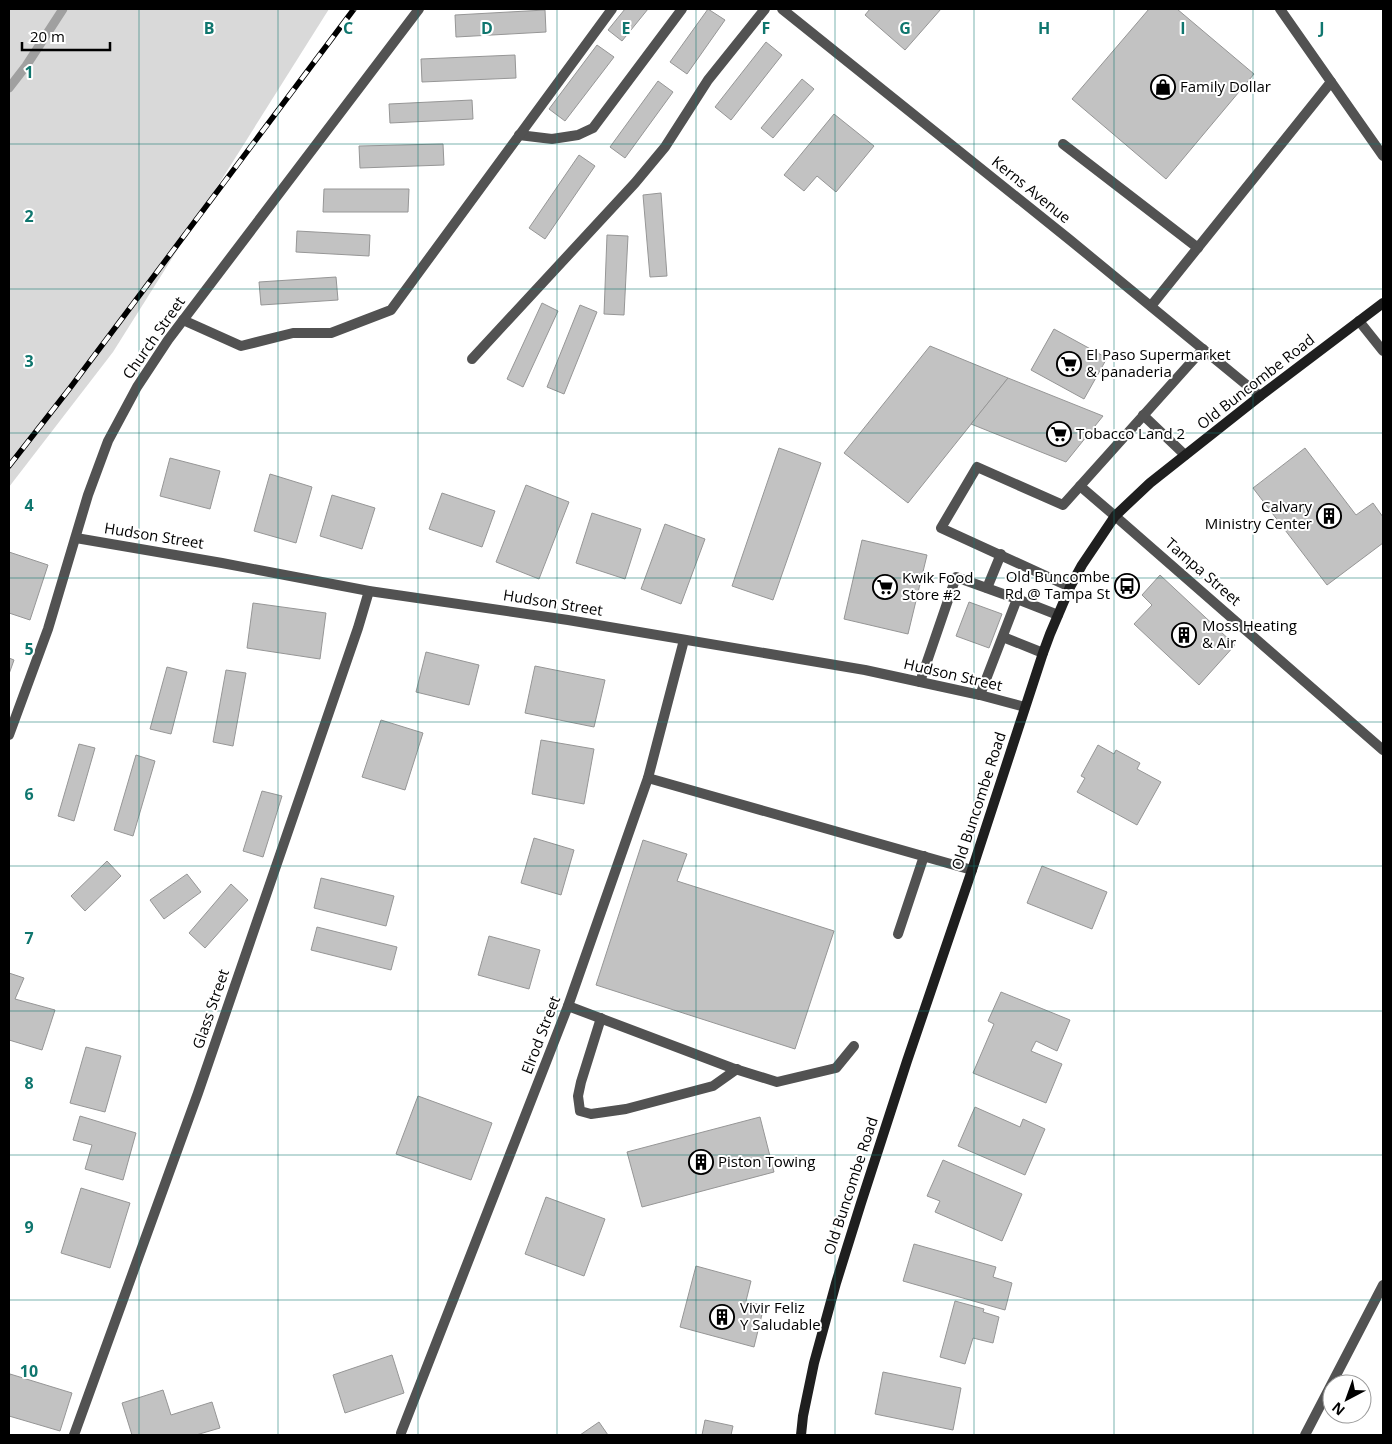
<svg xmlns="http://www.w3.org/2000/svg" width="1392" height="1444" viewBox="0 0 1392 1444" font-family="'Open Sans',sans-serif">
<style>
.green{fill:#d9d9d9}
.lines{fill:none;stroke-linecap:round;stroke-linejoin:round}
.stream{stroke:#a0a0a0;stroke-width:9}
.building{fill:#c2c2c2;stroke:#969696}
.lane{stroke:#525252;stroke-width:10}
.street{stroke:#525252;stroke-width:10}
.secondary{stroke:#1f1f1f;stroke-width:10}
.rail-casing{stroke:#000;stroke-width:5.5}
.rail{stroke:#fff;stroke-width:4;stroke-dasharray:11;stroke-linecap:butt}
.grid{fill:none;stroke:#0f766e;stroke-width:1;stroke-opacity:0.55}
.labels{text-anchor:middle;stroke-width:4;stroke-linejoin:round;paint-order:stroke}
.poi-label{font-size:15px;fill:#000;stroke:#fff;text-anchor:start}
.street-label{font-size:15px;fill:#000;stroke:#fff}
.grid-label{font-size:16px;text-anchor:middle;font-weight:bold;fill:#0f766e;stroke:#fff;stroke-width:4;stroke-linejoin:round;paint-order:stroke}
</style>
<rect width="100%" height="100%" fill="#fff"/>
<path class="green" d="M9,9H329L113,352L9,487Z"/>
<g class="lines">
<path class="stream" d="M9,88L26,66L63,9"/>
</g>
<g class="building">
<path d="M625,9H648L622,41L608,30Z"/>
<path d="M708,9L725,20L687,74L670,62Z"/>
<path d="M870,9H941L905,50L865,15Z"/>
<path d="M1149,9H1177L1254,74L1166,179L1072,99Z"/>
<path d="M545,10L546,32L456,37L455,15Z"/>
<path d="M766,42L782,55L731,120L715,107Z"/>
<path d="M597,45L614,57L565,121L549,109Z"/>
<path d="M515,55L516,78L422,82L421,59Z"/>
<path d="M802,79L814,89L773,138L761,128Z"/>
<path d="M658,81L673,92L625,158L610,147Z"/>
<path d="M472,100L473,119L390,123L389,104Z"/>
<path d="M834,114L874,146L836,192L817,176L804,191L784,175Z"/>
<path d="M443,144L444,165L360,168L359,146Z"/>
<path d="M579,155L595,166L545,239L529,228Z"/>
<path d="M324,189H409L408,212H323Z"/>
<path d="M661,193L667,276L650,277L643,195Z"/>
<path d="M297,231L370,235L369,256L296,252Z"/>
<path d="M607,235L628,236L624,315L604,314Z"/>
<path d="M336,277L338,300L261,305L259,282Z"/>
<path d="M542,303L558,311L523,387L507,379Z"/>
<path d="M580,305L597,312L564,394L547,387Z"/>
<path d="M1054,329L1107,358L1084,399L1031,370Z"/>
<path d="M930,346L1008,378L908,503L844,453Z"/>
<path d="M1008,378L1103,416L1066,462L971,424Z"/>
<path d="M779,448L821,463L773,600L732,586Z"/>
<path d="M1305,448L1356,515L1373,503L1383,517V543L1327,585L1253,488Z"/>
<path d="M170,458L220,471L210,509L160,496Z"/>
<path d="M270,474L312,487L296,543L254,531Z"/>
<path d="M526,485L569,502L539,579L496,562Z"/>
<path d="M442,493L495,511L482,547L429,529Z"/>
<path d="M332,495L375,508L362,549L320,536Z"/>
<path d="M592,513L641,529L625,579L576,563Z"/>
<path d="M665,524L705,539L681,604L641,589Z"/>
<path d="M862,540L927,555L908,634L844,619Z"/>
<path d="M9,552L48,565L30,620L9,613Z"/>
<path d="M1160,575L1235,645L1199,685L1134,624L1152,605L1142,595Z"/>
<path d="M969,602L1002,614L989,648L956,636Z"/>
<path d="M253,603L326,613L320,659L247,648Z"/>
<path d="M426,652L479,665L469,705L416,692Z"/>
<path d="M9,658L14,660L9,674Z"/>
<path d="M535,666L605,680L594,727L525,713Z"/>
<path d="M167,667L187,672L171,734L150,729Z"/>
<path d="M226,670L246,673L233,746L213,742Z"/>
<path d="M381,720L423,733L405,790L362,777Z"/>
<path d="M541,740L594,749L584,804L532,794Z"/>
<path d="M79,744L95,748L74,821L58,816Z"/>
<path d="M1098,745L1114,754L1116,750L1140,763L1137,769L1161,782L1137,825L1077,792L1085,778L1081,776Z"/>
<path d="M136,755L155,761L133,836L114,830Z"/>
<path d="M262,791L282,796L263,857L243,851Z"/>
<path d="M534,838L574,850L561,895L521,883Z"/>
<path d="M643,840L687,854L677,881L834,931L795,1049L596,985Z"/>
<path d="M107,861L121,876L85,911L71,896Z"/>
<path d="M1042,866L1107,892L1092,929L1027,903Z"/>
<path d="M187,874L201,892L164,919L150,900Z"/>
<path d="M321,878L394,896L386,926L314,908Z"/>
<path d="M231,884L248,900L205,948L189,933Z"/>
<path d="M317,927L397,947L391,970L311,950Z"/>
<path d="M489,936L540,950L529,989L478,975Z"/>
<path d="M9,973L24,978L15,999L55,1010L42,1050L9,1040Z"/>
<path d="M1001,992L1070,1020L1057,1051L1036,1041L1031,1051L1062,1064L1046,1103L973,1073L994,1024L988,1021Z"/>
<path d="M86,1047L121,1056L105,1112L70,1103Z"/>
<path d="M418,1096L492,1123L471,1180L396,1154Z"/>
<path d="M975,1107L1020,1127L1023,1119L1045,1129L1025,1175L958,1146Z"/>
<path d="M80,1116L136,1133L123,1180L85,1169L92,1145L73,1140Z"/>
<path d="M760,1117L774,1172L642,1207L627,1152Z"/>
<path d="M943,1160L1022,1194L1002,1241L935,1212L940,1201L927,1196Z"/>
<path d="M81,1188L130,1203L110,1268L61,1253Z"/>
<path d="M546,1197L605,1219L584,1276L525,1254Z"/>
<path d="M914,1244L996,1267L993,1277L1012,1283L1005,1310L903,1281Z"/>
<path d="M696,1266L751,1281L746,1301L764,1306L754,1347L680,1327Z"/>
<path d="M955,1301L984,1309L983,1312L999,1317L993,1343L973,1338L965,1364L940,1357Z"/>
<path d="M392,1355L404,1393L345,1413L333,1375Z"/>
<path d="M883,1372L961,1388L953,1430L875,1414Z"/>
<path d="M10,1374L72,1393L60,1431L9,1416V1379Z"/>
<path d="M163,1390L171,1415L212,1402L220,1428L196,1435H132L122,1403Z"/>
<path d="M705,1420L733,1426L731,1435H702Z"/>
<path d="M599,1422L608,1435H580Z"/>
</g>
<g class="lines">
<g class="lane">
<path d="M519,135L552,139L578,135L593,128L682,9"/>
<path d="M1063,144L1198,248"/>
<path d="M1151,306L1331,82"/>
<path d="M183,320L241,346L293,333H331L391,310L612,9"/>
<path d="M1359,321L1383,351"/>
<path d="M472,359L635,183L665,147L708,80L765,9"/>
<path d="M1143,415L1185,455"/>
<path d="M1080,486L1115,516"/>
<path d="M1070,587L941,528L977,467L1063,505L1203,349"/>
<path d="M987,588L1001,554"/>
<path d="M1003,637L1043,653"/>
<path d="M920,682L956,577L1017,599L1058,615"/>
<path d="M980,695L1017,599"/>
<path d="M648,778L972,870"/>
<path d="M898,934L924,856"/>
<path d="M568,1006L732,1068L777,1082L836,1068L854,1046"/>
<path d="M601,1018L581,1082L578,1096L580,1111L591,1114L626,1109L713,1086L737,1069"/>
</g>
<g class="street">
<path d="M782,9L1070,240L1260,396"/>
<path d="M1280,9L1383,156"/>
<path d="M1115,516L1383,750"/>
<path d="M76,538L222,563L369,591L568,620L865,670L980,695L1025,707"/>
<path d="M9,735L48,629L88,495L108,441L137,387L168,340L419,9"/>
<path d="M401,1433L568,1006L648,778L684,640"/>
<path d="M74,1435L198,1093L358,628L369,591"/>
<path d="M1305,1435L1383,1285"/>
</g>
<path class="secondary" d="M801,1435L803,1416L814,1363L836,1283L861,1203L907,1061L972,870L1043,653L1050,634L1070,587L1082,565L1115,516L1150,483L1260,396L1383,303"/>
<defs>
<path id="rail" d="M9,466L70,388L354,9"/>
</defs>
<use href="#rail" class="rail-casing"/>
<use href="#rail" class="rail"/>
</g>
<path class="grid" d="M139,9V1435M278,9V1435M418,9V1435M557,9V1435M696,9V1435M835,9V1435M974,9V1435M1114,9V1435M1253,9V1435M9,144H1383M9,289H1383M9,433H1383M9,578H1383M9,722H1383M9,866H1383M9,1011H1383M9,1155H1383M9,1300H1383"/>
<defs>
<symbol id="shop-ring" viewBox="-11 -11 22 22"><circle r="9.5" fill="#fff" stroke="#000" stroke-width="1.5"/><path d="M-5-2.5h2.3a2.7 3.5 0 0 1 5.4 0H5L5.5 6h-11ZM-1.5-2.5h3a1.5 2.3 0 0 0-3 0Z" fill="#000"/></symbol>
<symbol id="supermarket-ring" viewBox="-11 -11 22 22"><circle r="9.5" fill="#fff" stroke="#000" stroke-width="1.5"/><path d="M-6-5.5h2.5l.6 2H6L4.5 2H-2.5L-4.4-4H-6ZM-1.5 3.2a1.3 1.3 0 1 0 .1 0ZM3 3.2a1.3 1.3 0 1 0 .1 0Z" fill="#000"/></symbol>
<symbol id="building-ring" viewBox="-11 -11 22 22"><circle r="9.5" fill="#fff" stroke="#000" stroke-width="1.5"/><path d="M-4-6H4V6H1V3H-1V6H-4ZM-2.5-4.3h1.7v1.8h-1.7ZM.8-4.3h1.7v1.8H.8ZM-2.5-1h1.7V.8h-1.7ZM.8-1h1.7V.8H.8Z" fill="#000"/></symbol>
<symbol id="bus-ring" viewBox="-11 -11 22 22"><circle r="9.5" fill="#fff" stroke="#000" stroke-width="1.5"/><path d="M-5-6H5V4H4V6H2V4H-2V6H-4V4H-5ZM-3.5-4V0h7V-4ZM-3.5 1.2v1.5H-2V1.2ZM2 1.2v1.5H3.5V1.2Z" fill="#000"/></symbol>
</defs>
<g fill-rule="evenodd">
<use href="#shop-ring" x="1149" y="73" width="28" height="28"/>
<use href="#supermarket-ring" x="1055" y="350" width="28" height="28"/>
<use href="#supermarket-ring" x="1045" y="420" width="28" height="28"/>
<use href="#building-ring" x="1315" y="502" width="28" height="28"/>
<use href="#bus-ring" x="1113" y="572" width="28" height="28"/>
<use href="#supermarket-ring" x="871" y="573" width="28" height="28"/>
<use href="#building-ring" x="1170" y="621" width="28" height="28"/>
<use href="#building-ring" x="687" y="1148" width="28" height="28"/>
<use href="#building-ring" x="708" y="1303" width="28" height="28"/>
</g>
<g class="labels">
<g class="poi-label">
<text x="1180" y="92">Family Dollar</text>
<text x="1086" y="360">El Paso Supermarket<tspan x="1086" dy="17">&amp; panaderia</tspan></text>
<text x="1076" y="439">Tobacco Land 2</text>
<text x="1312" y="512" text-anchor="end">Calvary<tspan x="1312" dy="17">Ministry Center</tspan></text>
<text x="1110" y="582" text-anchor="end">Old Buncombe<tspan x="1110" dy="17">Rd @ Tampa St</tspan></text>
<text x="902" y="583">Kwik Food<tspan x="902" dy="17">Store #2</tspan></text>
<text x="1202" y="631">Moss Heating<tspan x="1202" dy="17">&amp; Air</tspan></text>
<text x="718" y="1167">Piston Towing</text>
<text x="740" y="1313">Vivir Feliz<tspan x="740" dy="17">Y Saludable</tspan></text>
</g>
<g class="street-label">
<text transform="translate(1031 190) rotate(39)" y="5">Kerns Avenue</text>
<text transform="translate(154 338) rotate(-55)" y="5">Church Street</text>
<text transform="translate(1256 382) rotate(-38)" y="5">Old Buncombe Road</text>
<text transform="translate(154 536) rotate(9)" y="5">Hudson Street</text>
<text transform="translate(1203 572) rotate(41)" y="5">Tampa Street</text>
<text transform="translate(553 603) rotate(9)" y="5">Hudson Street</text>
<text transform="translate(953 675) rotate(13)" y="5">Hudson Street</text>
<text transform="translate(979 801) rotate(-72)" y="5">Old Buncombe Road</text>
<text transform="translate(211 1009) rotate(-71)" y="5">Glass Street</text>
<text transform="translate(541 1035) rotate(-69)" y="5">Elrod Street</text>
<text transform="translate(851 1186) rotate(-72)" y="5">Old Buncombe Road</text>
</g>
</g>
<g class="grid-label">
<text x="209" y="34">B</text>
<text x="348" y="34">C</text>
<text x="487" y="34">D</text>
<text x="626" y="34">E</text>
<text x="766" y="34">F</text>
<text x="905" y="34">G</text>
<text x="1044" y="34">H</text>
<text x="1183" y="34">I</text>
<text x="1322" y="34">J</text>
<text x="29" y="78">1</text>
<text x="29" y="222">2</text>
<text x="29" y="367">3</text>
<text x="29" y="511">4</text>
<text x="29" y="655">5</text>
<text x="29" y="800">6</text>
<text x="29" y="944">7</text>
<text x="29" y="1089">8</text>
<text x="29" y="1233">9</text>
<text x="29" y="1377">10</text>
</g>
<rect width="1392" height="1444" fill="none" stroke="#000000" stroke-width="20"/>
<g transform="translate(1347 1399) rotate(221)"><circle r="24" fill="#ffffff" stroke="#999999"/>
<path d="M0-4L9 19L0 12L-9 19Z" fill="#000000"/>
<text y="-8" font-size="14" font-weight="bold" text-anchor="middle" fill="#000000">N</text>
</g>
<path d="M22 42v8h88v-8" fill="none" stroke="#000000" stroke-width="2.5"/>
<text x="30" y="42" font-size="15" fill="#000000" stroke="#ffffff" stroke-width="4" paint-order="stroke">20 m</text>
</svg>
